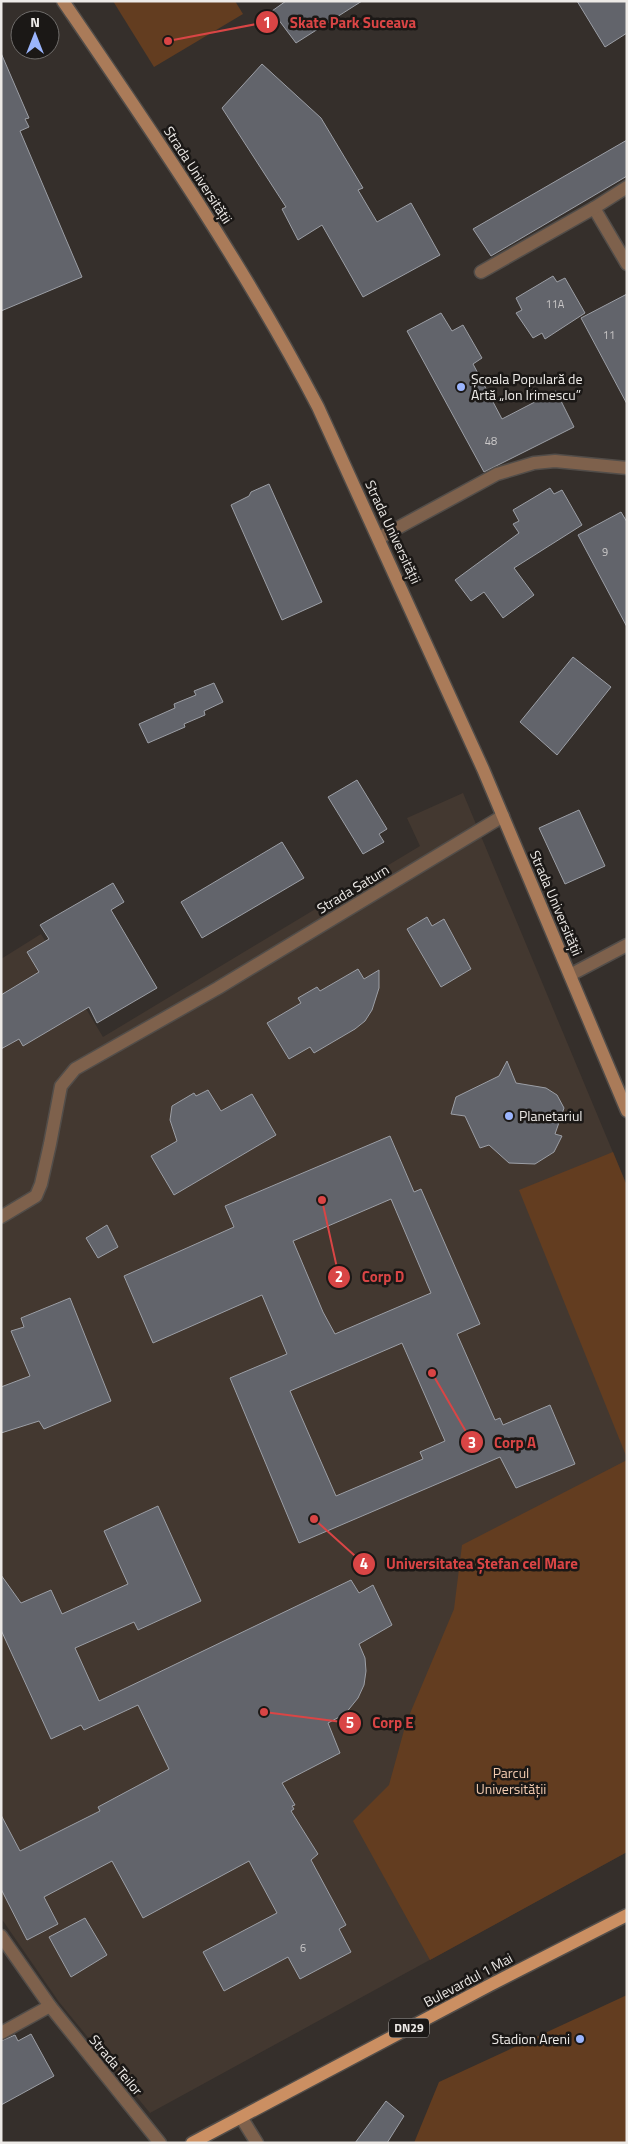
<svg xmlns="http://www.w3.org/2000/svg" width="628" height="2144" viewBox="0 0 628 2144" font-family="'Titillium Web',sans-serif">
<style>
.built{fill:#433830}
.green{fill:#633d20}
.building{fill:#62646b;stroke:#9c9fa6;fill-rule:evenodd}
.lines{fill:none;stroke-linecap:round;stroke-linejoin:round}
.street-casing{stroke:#524d49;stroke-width:15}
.secondary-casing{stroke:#524d49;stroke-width:15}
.primary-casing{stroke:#524d49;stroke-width:15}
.street{stroke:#7e614c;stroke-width:12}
.secondary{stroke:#aa7b59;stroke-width:12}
.primary{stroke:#cb8f62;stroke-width:12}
.poi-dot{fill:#9bb5fd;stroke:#1b1816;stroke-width:2}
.labels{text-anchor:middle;stroke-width:5;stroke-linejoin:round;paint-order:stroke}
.number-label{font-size:11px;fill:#cac8c8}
.shield{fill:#1b1816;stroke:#aeaba8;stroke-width:1}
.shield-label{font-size:12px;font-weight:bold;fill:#edeae7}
.street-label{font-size:14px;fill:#edeae7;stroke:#1b1816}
.poi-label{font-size:14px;fill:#edeae7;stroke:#1b1816;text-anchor:start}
.park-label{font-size:14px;fill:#f2cbb0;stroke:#1b1816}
.leader{fill:none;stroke:#d94545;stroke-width:2}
.callout-dot{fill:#d94545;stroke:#1b1816;stroke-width:2}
.mark-label{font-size:15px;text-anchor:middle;font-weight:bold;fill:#fff}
.callout-label{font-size:15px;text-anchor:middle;font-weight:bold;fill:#d94545;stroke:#1b1816;stroke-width:5;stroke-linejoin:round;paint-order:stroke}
</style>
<rect width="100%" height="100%" fill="#352f2b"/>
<path class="built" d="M463,793L627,1186V1852L150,2113L59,2002L1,1918V959L41,934L103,1037L420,846L407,818Z"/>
<g class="green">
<path d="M113,1H235L243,14L154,67Z"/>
<path d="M613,1152L627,1186V1458L519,1190Z"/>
<path d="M627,1460V1852L430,1960L353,1821L389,1785L406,1723L454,1609L462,1545Z"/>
<path d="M627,1995V2143H414L439,2082Z"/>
</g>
<g class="building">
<path d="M286,1H362L296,43L272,11Z"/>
<path d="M577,1H627V33L605,47Z"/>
<path d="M1,53L29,118L25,119L29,127L20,131L82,277L1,311Z"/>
<path d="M262,64L321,118L363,188L358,190L377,222L411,203L440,255L363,297L322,225L298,240L282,209L286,207L222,108Z"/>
<path d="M627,140V176L491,256L473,229Z"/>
<path d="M553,276L557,282L565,278L585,313L545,339L542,333L533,338L516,313L522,310L516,298Z"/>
<path d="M627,294V404L581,318Z"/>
<path d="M441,313L452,331L463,325L482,358L473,364L502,419L556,391L574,427L484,472L407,331Z"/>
<path d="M269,484L322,602L282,620L231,505L249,496L251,492Z"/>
<path d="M550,488L554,494L562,490L582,525L514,568L534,595L503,618L484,592L471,601L455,580L519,533L513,524L519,521L513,510Z"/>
<path d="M621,512L627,522V627L578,535Z"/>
<path d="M573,657L611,687L557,755L520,722Z"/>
<path d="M214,683L223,702L204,711L205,715L184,724L185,727L148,743L139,724L175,708L174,704L196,695L194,691Z"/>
<path d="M357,780L387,829L379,834L384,842L363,854L328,797Z"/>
<path d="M579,810L605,866L565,884L539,828Z"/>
<path d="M282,842L304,878L202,938L181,902Z"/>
<path d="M113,883L124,902L111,910L157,988L97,1023L89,1007L23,1046L19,1039L1,1049V995L39,972L27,952L49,939L40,925Z"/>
<path d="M427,917L432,926L444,919L471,969L441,987L407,929Z"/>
<path d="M358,969L364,979L379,970V988L372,1010L365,1021L355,1029L314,1053L310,1047L289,1059L267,1023L301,1003L298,998L317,987L320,991Z"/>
<path d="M507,1061L516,1083L546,1088L557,1095L564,1108L555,1134L562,1136L554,1152L535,1164L509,1163L489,1145L480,1148L465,1116L451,1114L456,1097L499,1076Z"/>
<path d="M208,1090L221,1111L252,1094L276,1135L174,1195L151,1156L177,1141L170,1120L172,1106L194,1093L196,1096Z"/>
<path d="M390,1136L414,1192L421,1189L480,1324L457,1334L495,1420L500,1418L503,1425L550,1405L575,1464L516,1488L500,1457L299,1543L230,1378L287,1354L262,1295L153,1343L124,1276L234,1227L225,1206ZM391,1199L431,1293L335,1334L323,1312L293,1241ZM402,1343L445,1441L420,1452L423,1459L336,1496L290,1391Z"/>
<path d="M107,1225L118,1247L98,1258L86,1238Z"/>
<path d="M70,1298L111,1401L44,1429L39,1421L1,1433V1387L30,1376L11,1331L24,1327L21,1318Z"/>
<path d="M158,1506L201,1601L138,1630L134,1622L75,1648L99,1701L351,1580L359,1593L373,1585L392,1625L359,1644L365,1658L366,1671L364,1685L358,1698L345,1714L328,1723L340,1753L282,1783L295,1805L292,1806L294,1809L291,1811L318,1854L311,1860L346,1925L339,1929L351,1952L300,1979L288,1957L224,1991L203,1952L277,1913L249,1861L143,1918L112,1861L44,1897L58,1924L27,1940L1,1889V1815L20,1851L100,1811L98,1807L169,1769L138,1705L84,1730L81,1725L51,1739L1,1630V1575L21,1603L51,1590L62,1614L128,1584L104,1531Z"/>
<path d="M85,1918L107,1955L71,1977L49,1937Z"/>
<path d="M31,2034L54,2076L1,2105V2041L15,2035L18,2041Z"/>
<path d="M386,2101L404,2116L387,2143H355Z"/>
</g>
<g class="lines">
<defs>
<g id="street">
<path d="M594,208L627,264"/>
<path d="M481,272L594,208L627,187"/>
<path d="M379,538L497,474L534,463L555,461L627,468"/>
<path d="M570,975L627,945"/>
<path d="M1,1217L36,1196L41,1184L50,1144L61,1086L75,1069L218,988L503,816"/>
<path d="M1,1936L50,2006L160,2143"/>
<path d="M1,2033L50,2006"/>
<path d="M241,2117L257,2143"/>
</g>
<path id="secondary" d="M63,1C153,133 244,265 318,407L483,769L627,1111"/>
<path id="primary" d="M192,2143L490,1985L627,1915"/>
</defs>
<use href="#street" class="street-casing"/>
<use href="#secondary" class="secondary-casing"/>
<use href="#primary" class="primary-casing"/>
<use href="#street" class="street"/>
<use href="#secondary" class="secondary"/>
<use href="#primary" class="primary"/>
</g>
<g class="poi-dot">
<circle cx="461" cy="387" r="5"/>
<circle cx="509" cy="1116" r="5"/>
<circle cx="580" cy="2039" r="5"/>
</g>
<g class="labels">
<g class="number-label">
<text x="555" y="308">11A</text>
<text x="609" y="339">11</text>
<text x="491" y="445">48</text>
<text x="605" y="556">9</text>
<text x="303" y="1952">6</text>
</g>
<rect class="shield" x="389" y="2018.5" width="40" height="19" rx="4"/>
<g class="shield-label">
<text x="409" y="2032">DN29</text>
</g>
<g class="street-label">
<text transform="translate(198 175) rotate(57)" y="5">Strada Universității</text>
<text transform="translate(393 532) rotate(65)" y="5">Strada Universității</text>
<text transform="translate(353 889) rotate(-31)" y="5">Strada Saturn</text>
<text transform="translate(556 903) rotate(67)" y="5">Strada Universității</text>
<text transform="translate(468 1980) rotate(-28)" y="5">Bulevardul 1 Mai</text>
<text transform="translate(116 2065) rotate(50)" y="5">Strada Teilor</text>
</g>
<g class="poi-label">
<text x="471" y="384">Școala Populară de<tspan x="471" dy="16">Artă „Ion Irimescu”</tspan></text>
<text x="519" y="1121">Planetariul</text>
<text x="570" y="2044" text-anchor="end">Stadion Areni</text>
</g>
<g class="park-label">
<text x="511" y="1778">Parcul<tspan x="511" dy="16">Universității</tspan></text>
</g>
</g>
<path class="leader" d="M168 41L267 22M322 1200L339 1277M432 1373L472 1442M314 1519L364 1564M264 1712L350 1723"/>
<g class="callout-dot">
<circle cx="168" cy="41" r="5"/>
<circle cx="322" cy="1200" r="5"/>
<circle cx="432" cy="1373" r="5"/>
<circle cx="314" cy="1519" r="5"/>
<circle cx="264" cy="1712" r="5"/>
<circle cx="267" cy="22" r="12"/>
<circle cx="339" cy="1277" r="12"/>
<circle cx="472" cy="1442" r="12"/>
<circle cx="364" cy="1564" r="12"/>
<circle cx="350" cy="1723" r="12"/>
</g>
<g class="mark-label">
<text x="267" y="28">1</text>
<text x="339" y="1282">2</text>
<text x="472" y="1448">3</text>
<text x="364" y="1569">4</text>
<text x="350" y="1728">5</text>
</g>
<g class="callout-label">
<text x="353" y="28">Skate Park Suceava</text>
<text x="383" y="1282">Corp D</text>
<text x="515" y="1448">Corp A</text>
<text x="482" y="1569">Universitatea Ștefan cel Mare</text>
<text x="393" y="1728">Corp E</text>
</g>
<rect width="628" height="2144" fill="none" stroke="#edeae7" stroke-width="5"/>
<g transform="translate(35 35)"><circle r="24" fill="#1b1816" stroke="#6f6c6a"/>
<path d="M0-4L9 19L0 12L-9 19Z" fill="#9bb5fd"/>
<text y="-8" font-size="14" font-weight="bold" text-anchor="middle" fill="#edeae7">N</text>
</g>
</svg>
